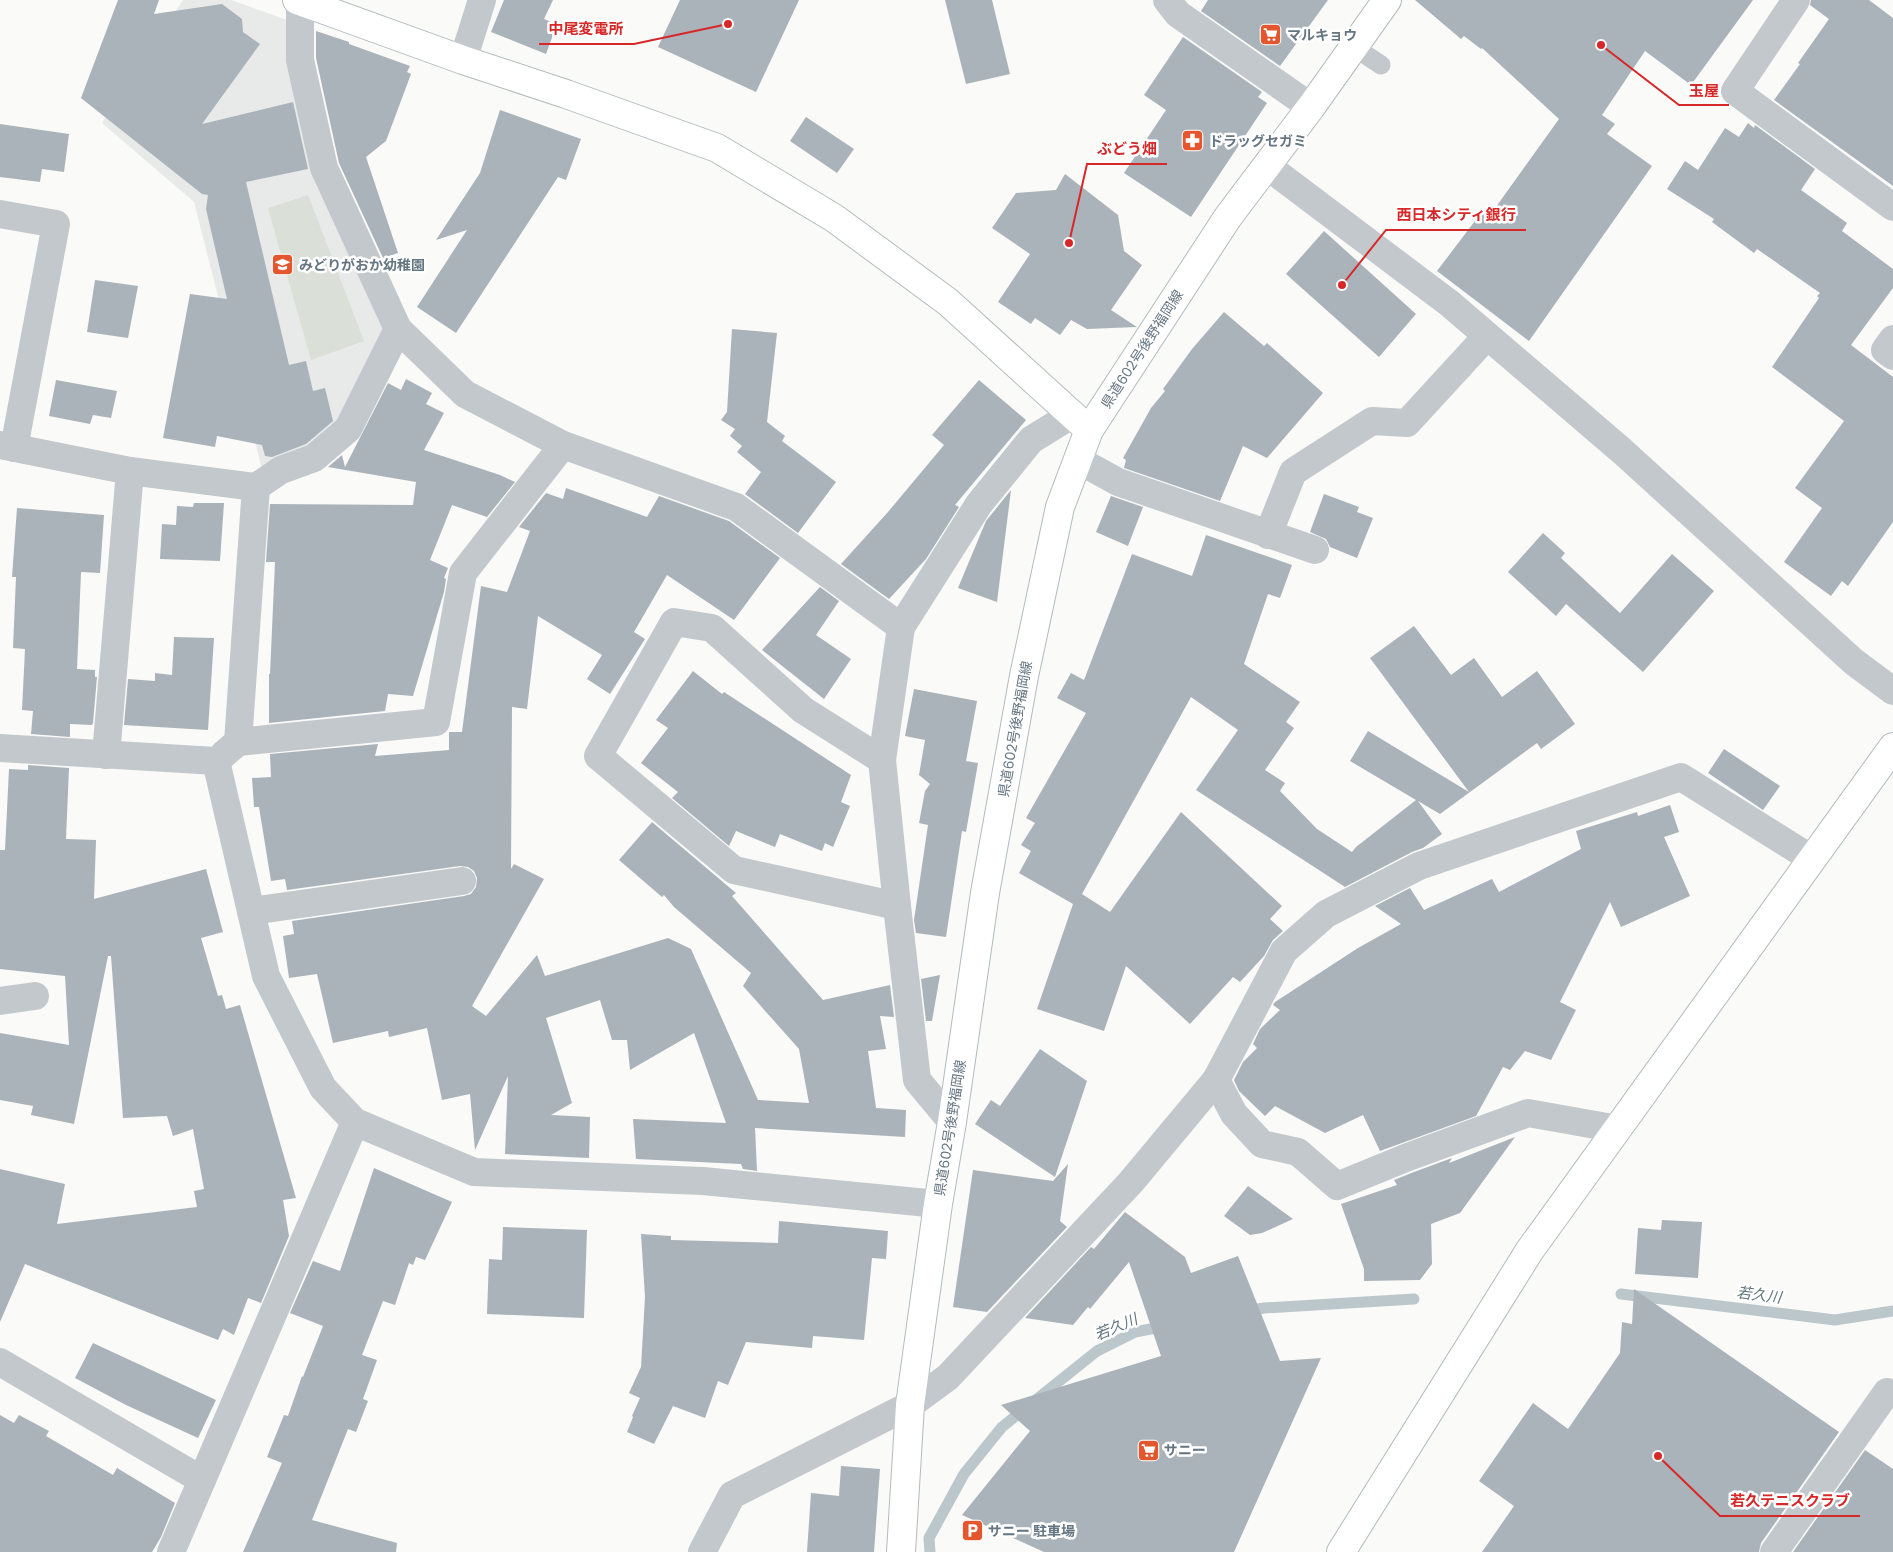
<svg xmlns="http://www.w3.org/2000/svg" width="1893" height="1552" viewBox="0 0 1893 1552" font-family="Poppins,'Noto Sans JP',sans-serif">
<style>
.built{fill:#e8e9e9}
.green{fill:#dadfd7}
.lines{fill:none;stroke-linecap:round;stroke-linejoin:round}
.stream{stroke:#bbc7cb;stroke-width:11}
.building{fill:#aab3b9}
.secondary-casing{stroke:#b3babf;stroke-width:30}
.lane{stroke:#c3c8cc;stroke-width:19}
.street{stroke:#c3c8cc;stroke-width:28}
.secondary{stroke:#fff;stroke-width:28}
.labels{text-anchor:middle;stroke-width:5;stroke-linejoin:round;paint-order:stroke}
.poi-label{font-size:14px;font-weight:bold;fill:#657683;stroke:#fff;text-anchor:start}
.street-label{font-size:14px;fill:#657683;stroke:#fff}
.water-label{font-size:15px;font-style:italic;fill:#60757c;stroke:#fff}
.leader{fill:none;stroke:#d62828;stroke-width:2}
.callout-dot{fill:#d62828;stroke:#fff;stroke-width:2}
.callout-label{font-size:15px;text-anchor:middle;font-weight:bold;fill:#d62828;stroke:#fff;stroke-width:5;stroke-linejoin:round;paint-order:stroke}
</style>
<rect width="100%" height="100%" fill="#fafaf8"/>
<path class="built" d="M183,0H231L290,21L289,62L316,185L386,329L335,426L308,452L262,469L194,202L102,123Z"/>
<path class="green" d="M308,195L364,341L311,360L268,208Z"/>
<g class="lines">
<g class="stream">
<path d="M1621,1294L1835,1320L1893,1311"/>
<path d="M1246,1311L1264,1308L1414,1299"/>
<path d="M930,1552L929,1538L964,1474L1002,1427L1097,1351L1135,1332L1166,1326"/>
</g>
</g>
<g class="building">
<path d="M118,0H159L154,14L222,4L242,19L243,32L260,44L202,124L293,102L308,169L246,182L289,365L306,361L313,391L325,388L333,421L306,444L272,457L265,456L262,445L217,436L215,447L163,438L190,294L227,299L206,209L208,195L202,194L81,98Z"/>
<path d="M504,0H553L544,19L557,24L546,54L491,32Z"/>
<path d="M680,0H799L756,92L658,47Z"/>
<path d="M945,0H992L1010,74L966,84Z"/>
<path d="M1208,0H1328L1280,66L1201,11Z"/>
<path d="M1415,0H1753L1691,85L1645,51L1602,115L1615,124L1607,134L1652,166L1529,341L1437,271L1481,213L1488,218L1559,119L1482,48L1481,49L1464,36L1461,39Z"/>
<path d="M1811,0H1869L1893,18V186L1774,100L1800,64L1798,63L1829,19L1810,5Z"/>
<path d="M316,31L349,42V44L410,66L407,72L411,74L386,141L366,157L398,253L383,258L339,163L316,58Z"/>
<path d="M1183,37L1262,92L1258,97L1267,103L1191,217L1124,173L1166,110L1144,95Z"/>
<path d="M500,110L581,139L566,180L558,177L456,333L417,307L467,230L436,240L480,173Z"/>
<path d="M806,117L854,149L837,173L790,141Z"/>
<path d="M1748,123L1754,128L1755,125L1815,169L1801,190L1847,223L1842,231L1893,269V288L1851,345L1893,377V522L1848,586L1842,581L1831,596L1784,562L1822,508L1795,488L1844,421L1772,367L1819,298L1817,296L1820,293L1757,249L1754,253L1712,222L1714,219L1667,189L1685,161L1698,170L1725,128L1739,137Z"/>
<path d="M0,124L69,134L64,172L42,169L40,182L0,177Z"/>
<path d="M1065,174L1118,215L1124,251L1142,265L1111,310L1137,327L1087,329L1071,320L1060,335L1035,318L1031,324L998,302L1030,254L992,228L1016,193L1056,190Z"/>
<path d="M1324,231L1416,314L1379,357L1286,274Z"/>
<path d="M95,280L138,286L128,338L87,332Z"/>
<path d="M1224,312L1264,346L1267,343L1323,393L1267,458L1243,446L1220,501L1124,468L1126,460L1123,458L1151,408L1165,391L1163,389L1192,349Z"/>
<path d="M732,329L777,333L767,422L785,436L782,441L836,482L798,533L745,494L761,472L737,452L742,446L730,436L735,429L721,420L727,412Z"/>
<path d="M406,379L432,393L426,404L444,413L424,450L500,475L515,482L487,517L452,505L430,560L448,568L444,578L446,579L444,592L413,696L388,694L385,711L269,723V674H270L275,562H266L270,504L413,505L416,482L328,467L342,455L345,467L388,383L401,390Z"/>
<path d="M56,380L117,391L111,418L93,415L90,424L49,416Z"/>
<path d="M979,380L1026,420L955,505L959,507L926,559L889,599L841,564L888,512L944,445L932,435Z"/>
<path d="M566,488L647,517L659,496L729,521L780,558L734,620L667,575L634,632L645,639L610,694L587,679L602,655L538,616L527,709L512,707L511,869L514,864L544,879L472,1006L486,1016L537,955L545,976L668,938L691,949L758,1100L809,1103L799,1049L743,986L751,973L674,907L664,895L662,897L619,860L652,822L736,893L732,896L823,1000L890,985L894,1017L880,1016L886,1049L868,1051L876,1108L906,1110L905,1137L755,1128L757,1171L743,1169L741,1164L636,1159L633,1119L726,1123L694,1033L630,1070L627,1040H612L600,1000L546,1018L572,1103L551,1115L590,1117L589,1158L505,1154L508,1076L475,1150L470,1094L442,1100L427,1028L389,1037L388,1031L333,1043L317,974L289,978L283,936L294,934L292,921L464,896L471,894L476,887L477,878L474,871L468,867L460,866L287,890L285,879L271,881L259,807H254L252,778L271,777L270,754L378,744L375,756L449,750V732H462L481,586L507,592L530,531L519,527L546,493L563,499Z"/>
<path d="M1011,490L997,602L958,588L986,521Z"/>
<path d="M1324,494L1359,507L1357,512L1373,518L1357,558L1330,547L1326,539L1310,532Z"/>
<path d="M1111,496L1143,507L1128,546L1096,532Z"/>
<path d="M194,503H224L220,561L160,559L162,524L176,525L177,506L193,507Z"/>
<path d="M17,508L104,515L100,573L81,572L77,669L95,670V677H97L93,723L92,725L70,724V737L31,734L33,711L22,710L25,649L13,648L16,577H12Z"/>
<path d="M1543,533L1565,553L1561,558L1620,613L1672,554L1714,591L1643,672L1566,604L1556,616L1508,572Z"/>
<path d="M1206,535L1292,565L1280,598L1268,594L1244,664L1300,702L1286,722L1294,728L1265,770L1285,783L1280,791L1317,829L1352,852L1356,847L1416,800L1350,761L1368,731L1469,792L1370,658L1414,626L1451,675L1474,658L1502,697L1537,671L1575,724L1541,749L1537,743L1440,814L1418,801L1442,834L1423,848L1412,852L1345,887L1196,790L1238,730L1191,697L1082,894L1110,912L1181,812L1282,906L1270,919L1283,931L1273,940L1264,956L1240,982L1233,977L1190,1024L1126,966L1104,1031L1037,1009L1073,904L1019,873L1031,851L1021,845L1035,823L1026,818L1086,713L1057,698L1071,673L1084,680L1132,554L1192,576Z"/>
<path d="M820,587L839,601L816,635L851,659L824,699L762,650Z"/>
<path d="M174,637L214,638L208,730L124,725L128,679L155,681V673L172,675Z"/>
<path d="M693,671L722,694L724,692L851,775L841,802L850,806L833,847L825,843L822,851L780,834L775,847L736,831L729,846L672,798L678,792L641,763L668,728L656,720Z"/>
<path d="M914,689L977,701L966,761L978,763L966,832L962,831L946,937L916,933L914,920L928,825L919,823L925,791L930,784L919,775L925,740L905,736Z"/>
<path d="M1724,749L1780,786L1763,810L1708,773Z"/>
<path d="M28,765L69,768L66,839L96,840L94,899L206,869L223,932L201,938L218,996L222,995L226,1009L240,1005L296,1198L283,1200L289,1236L261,1303L248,1298L234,1335L223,1329L218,1340L25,1264L0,1322V1169L65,1184L57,1224L197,1207L194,1191L204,1189L193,1129L173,1136L167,1116L123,1118L111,956H108L74,1124L31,1115L33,1106L0,1100V1033L69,1045L65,976L0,969V850H5L9,769L28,770Z"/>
<path d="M1670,805L1679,832L1664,837L1690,896L1621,927L1610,902L1560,1002L1576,1010L1551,1060L1525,1051L1510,1070L1503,1067L1476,1116L1380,1151L1363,1115L1325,1133L1275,1106L1265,1116L1239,1091L1234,1080L1243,1062L1257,1048L1253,1044L1260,1029L1280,1010L1273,1005L1275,1002L1358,948L1401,924L1375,906L1410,888L1424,910L1492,879L1499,892L1581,849L1576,831L1637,812L1638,816Z"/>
<path d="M940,975L932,1021H926L921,979Z"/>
<path d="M1040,1049L1087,1081L1055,1177L975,1124L991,1100L1000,1106Z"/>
<path d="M1515,1137L1460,1213L1431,1224L1432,1264L1420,1280L1364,1281V1269L1341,1204L1397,1185L1394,1180L1414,1172L1452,1158L1449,1163Z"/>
<path d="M1068,1164L1060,1221L1067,1227L987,1312L953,1307L973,1170L1053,1181Z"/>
<path d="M374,1168L452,1202L425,1260L416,1257L413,1265L409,1263L395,1305L383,1301L362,1355L377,1360L363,1399L368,1401L356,1432L348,1429L312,1520L397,1543L396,1552H243L282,1463L267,1457L284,1415L288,1416L302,1376L303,1377L323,1326L290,1313L313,1261L340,1271Z"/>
<path d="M1248,1186L1293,1219L1262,1233L1250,1235L1224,1216Z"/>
<path d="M1125,1212L1185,1257L1191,1273L1238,1256L1280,1361L1321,1358L1234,1552H1044L962,1515L1030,1431L1001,1405L1161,1356L1129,1262L1090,1309L1088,1307L1073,1325L1025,1318L1091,1247L1094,1249Z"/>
<path d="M1662,1220L1702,1222L1698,1278L1635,1274L1638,1228L1661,1230Z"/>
<path d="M779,1221L888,1231L886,1259L872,1258L864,1340L813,1336L812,1348L746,1342L728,1385L718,1381L705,1418L673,1406L654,1444L627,1432L633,1417L632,1416L640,1398L629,1393L641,1367L645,1297L641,1234L671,1236V1240L778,1243Z"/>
<path d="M503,1227L587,1230L584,1318L487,1314L489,1259L502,1260Z"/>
<path d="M1634,1289L1839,1432L1761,1543L1759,1552H1482L1514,1506L1479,1481L1533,1403L1568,1429L1620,1353L1622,1322L1632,1324Z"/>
<path d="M93,1343L216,1400L198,1438L126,1405L75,1378Z"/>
<path d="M0,1415L14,1423L19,1415L49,1431L46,1436L113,1475L117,1468L175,1503L161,1537L152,1552H0Z"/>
<path d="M1865,1450L1893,1469V1552H1793Z"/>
<path d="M841,1466L880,1469L874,1552H807L811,1493L839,1496Z"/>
</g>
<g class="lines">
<defs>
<g id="secondary">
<path d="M297,0L463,60L566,94L717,148L834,218L948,302L1089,430"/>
<path d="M901,1552L910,1405L938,1204L952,1122L985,893L1024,676L1060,507L1089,430L1228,217L1311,107L1387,0"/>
<path d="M1341,1552L1530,1250L1893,747"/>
</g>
</defs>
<use href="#secondary" class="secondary-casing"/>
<path class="lane" d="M1354,47L1381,65"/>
<g class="street">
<path d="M1167,0L1178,14L1311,107"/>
<path d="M1796,0L1735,91L1893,207"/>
<path d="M463,60L482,0"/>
<path d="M1267,166L1449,303L1622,451L1854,662L1893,691"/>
<path d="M0,214L56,224L14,448"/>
<path d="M1893,339L1885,350L1893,356"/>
<path d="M0,445L130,471L106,755"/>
<path d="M563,445L736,507L901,627L979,504L1031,440L1073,414"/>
<path d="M1078,460L1118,482L1315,550"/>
<path d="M130,471L256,487L238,742L224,754"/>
<path d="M256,487L281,470L314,458L348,429L398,329"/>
<path d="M1268,535L1293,472L1372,421L1407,423L1487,336"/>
<path d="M901,627L882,760L897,906L917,1080L952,1122"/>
<path d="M238,742L436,722L463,573L563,445L465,394L398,329L324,168L300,60V1"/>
<path d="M0,748L216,761L266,976L323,1088L355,1122L474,1172L703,1181L938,1204"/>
<path d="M882,760L803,710L712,628L674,622L598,756L734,870L897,906"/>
<path d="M251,911L462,881"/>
<path d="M0,1001L35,996"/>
<path d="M1618,1129L1528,1113L1408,1157L1337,1186L1298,1152L1262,1144L1234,1114L1216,1080L1284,951L1326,914L1419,866L1681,777L1812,859"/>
<path d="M0,1362L202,1480L171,1552"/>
<path d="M202,1480L355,1122"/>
<path d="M702,1552L732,1495L910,1405L948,1377L1131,1182L1216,1080"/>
<path d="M1774,1552L1887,1392"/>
</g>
<use href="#secondary" class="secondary"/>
</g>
<defs>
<symbol id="supermarket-square" viewBox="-11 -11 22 22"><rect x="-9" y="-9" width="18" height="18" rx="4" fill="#e4572e" stroke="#fff"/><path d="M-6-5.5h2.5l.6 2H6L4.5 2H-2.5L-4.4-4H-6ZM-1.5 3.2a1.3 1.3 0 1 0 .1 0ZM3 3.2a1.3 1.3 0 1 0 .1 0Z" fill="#fff"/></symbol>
<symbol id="pharmacy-square" viewBox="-11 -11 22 22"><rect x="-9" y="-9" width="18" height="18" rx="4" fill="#e4572e" stroke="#fff"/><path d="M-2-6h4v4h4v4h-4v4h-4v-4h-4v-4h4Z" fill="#fff"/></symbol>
<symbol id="school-square" viewBox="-11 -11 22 22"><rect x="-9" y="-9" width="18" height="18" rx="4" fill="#e4572e" stroke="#fff"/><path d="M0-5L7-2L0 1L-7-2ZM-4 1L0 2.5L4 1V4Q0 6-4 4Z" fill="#fff"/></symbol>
<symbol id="parking-square" viewBox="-11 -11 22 22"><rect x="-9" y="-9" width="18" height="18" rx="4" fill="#e4572e" stroke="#fff"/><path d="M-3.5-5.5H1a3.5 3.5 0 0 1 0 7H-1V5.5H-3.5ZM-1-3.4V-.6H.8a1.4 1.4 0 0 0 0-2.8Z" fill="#fff"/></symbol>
</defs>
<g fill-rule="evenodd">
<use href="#supermarket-square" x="1258" y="22" width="25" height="25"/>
<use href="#pharmacy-square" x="1180" y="128" width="25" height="25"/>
<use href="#school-square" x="270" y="252" width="25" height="25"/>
<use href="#supermarket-square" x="1136" y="1438" width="25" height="25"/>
<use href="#parking-square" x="960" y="1518" width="25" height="25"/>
</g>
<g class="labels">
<g class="poi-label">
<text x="1287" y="40">マルキョウ</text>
<text x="1209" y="146">ドラッグセガミ</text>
<text x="299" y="270">みどりがおか幼稚園</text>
<text x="1164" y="1455">サニー</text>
<text x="988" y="1536">サニー 駐車場</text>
</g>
<g class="street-label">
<text transform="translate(1142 349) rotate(-57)" y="5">県道602号後野福岡線</text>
<text transform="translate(1015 729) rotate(-80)" y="5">県道602号後野福岡線</text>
<text transform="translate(950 1128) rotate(-81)" y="5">県道602号後野福岡線</text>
</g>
<g class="water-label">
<text transform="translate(1759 1295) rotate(7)" y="5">若久川</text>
<text transform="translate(1116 1327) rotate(-23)" y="5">若久川</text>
</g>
</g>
<path class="leader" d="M728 24L634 44H539M1601 45L1679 105H1729M1069 243L1087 164H1167M1342 285L1386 230H1526M1658 1456L1720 1516H1860"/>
<g class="callout-dot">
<circle cx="728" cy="24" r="5"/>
<circle cx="1601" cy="45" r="5"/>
<circle cx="1069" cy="243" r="5"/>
<circle cx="1342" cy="285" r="5"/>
<circle cx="1658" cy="1456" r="5"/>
</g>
<g class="callout-label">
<text x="586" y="34">中尾変電所</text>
<text x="1704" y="96">玉屋</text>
<text x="1127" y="154">ぶどう畑</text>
<text x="1456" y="220">西日本シティ銀行</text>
<text x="1790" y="1506">若久テニスクラブ</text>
</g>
</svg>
